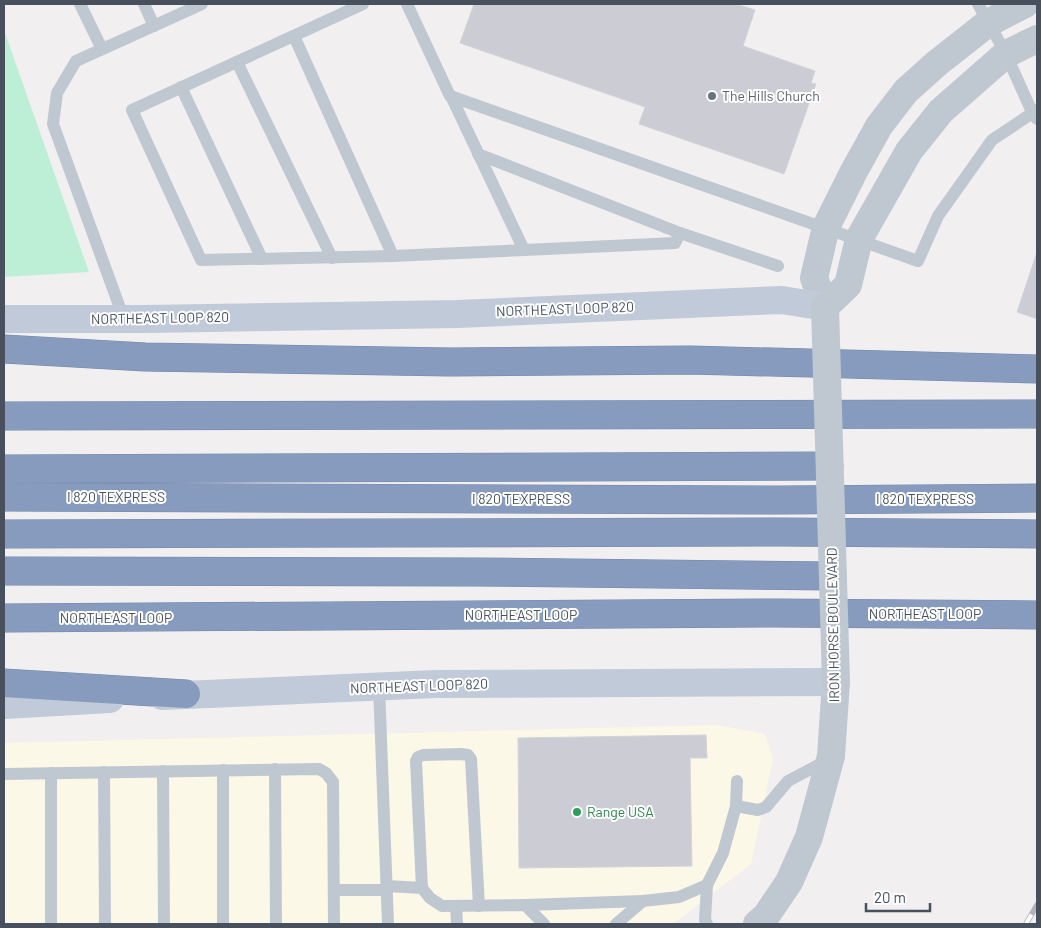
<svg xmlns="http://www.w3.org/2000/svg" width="1041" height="928" viewBox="0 0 1041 928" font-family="Barlow,sans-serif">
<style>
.commercial{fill:#fcf8e8}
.green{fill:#bdefd6}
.building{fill:#cccdd4;stroke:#d3d4da}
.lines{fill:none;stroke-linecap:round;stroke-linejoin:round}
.motorway-casing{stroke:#7286aa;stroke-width:29}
.service{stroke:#bfc8d1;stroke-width:12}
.tertiary{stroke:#bfc8d1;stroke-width:28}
.secondary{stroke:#c1cad8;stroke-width:28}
.motorway{stroke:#869bbe;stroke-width:28}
.rail-casing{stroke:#b1b3b9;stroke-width:5.5}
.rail{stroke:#fff;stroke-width:4;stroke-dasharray:11;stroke-linecap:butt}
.tertiary-bridge{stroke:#bfc8d1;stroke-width:28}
.worship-dot{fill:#6b7280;stroke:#fff;stroke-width:2}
.leisure-dot{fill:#2e9e5b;stroke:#fff;stroke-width:2}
.labels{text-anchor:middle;stroke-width:4;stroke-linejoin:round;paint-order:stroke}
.worship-label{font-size:14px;fill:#5b616d;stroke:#fff;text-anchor:start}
.street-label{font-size:14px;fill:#47505c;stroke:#fff}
.leisure-label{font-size:14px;fill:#27864d;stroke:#fff;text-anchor:start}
</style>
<rect width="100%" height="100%" fill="#f1efef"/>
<path class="commercial" d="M716,725L765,734L773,759L751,864L673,924H4V743Z"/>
<path class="green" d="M4,30L89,272L4,277Z"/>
<g class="building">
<path d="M474,4H736L755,10L743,46L815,71L811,83L816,84L784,174L639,124L645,107L460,43Z"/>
<path d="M1037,252V319L1017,312Z"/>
<path d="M706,735L707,758H690L692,866L519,868L518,738Z"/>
</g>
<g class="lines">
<defs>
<g id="motorway">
<path d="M4,349L145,357L450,362L690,360L1037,369"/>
<path d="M4,416L1037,414"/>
<path d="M4,469L829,466"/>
<path d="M4,497L783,500L1037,498"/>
<path d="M4,534L783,532L1037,534"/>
<path d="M4,571L477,572L832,576"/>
<path d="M4,618L775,613L1037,615"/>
<path d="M4,683L186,694"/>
</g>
</defs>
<use href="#motorway" class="motorway-casing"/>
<g class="service">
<path d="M80,4L102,49"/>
<path d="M144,4L154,26"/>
<path d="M363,4L132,110L201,260L393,256L524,250L451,96"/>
<path d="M407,4L450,96L918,261L938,216L992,140L1037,110"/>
<path d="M978,4L1006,54L1032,112L1037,119"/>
<path d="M294,36L393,256"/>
<path d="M237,62L332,258"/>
<path d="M181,87L262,259"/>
<path d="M478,154L680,233L778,266"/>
<path d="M524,250L675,243L680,233"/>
<path d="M124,319L53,124L57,93L76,61L202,4"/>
<path d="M379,686L388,924"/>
<path d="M275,769L276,924"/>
<path d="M163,771L164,924"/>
<path d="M104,772L105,924"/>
<path d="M51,773V924"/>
<path d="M4,774L319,769L326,773L333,782L334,924"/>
<path d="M736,806L737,781"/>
<path d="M387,886L422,888L430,898L442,906L525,905L544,924"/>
<path d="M422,888L416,761L418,757L423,755L461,754L468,755L471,759L479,906"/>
<path d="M334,890H387"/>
<path d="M525,905L643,901"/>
<path d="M456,906L457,924"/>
<path d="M223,924V770"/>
<path d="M616,924L643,901L679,897L707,885"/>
<path d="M707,924L705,920L707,885L723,853L736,806L758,810L766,807L788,781L828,760"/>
</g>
<g class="tertiary">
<path d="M1025,4L988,23L936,64L906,91L879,126L853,173L826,227L814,278L825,307L848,285L859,239L909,151L941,111L1006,54L1037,39"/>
<path d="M757,924L766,916L789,882L809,837L831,756L836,682"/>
</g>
<g class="secondary">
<path d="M4,319H145L457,314L782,300L825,307"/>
<path d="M162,696L436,684L836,682"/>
<path d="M4,705L110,699"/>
</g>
<use href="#motorway" class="motorway"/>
<defs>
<path id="rail" d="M1026,924L1037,905"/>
</defs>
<use href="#rail" class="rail-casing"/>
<use href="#rail" class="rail"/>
<path class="tertiary-bridge" d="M825,307L836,682"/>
</g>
<circle class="worship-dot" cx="712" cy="96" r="5"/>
<circle class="leisure-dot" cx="577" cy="812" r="5"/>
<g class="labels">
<g class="worship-label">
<text x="722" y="101">The Hills Church</text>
</g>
<g class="street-label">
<text transform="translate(565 309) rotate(-2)" y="5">NORTHEAST LOOP 820</text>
<text transform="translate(160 318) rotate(-1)" y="5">NORTHEAST LOOP 820</text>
<text x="116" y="502">I 820 TEXPRESS</text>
<text x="521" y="504">I 820 TEXPRESS</text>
<text x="925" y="504">I 820 TEXPRESS</text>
<text x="925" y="619">NORTHEAST LOOP</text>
<text x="521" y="620">NORTHEAST LOOP</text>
<text x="116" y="623">NORTHEAST LOOP</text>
<text transform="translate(833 625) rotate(-91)" y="5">IRON HORSE BOULEVARD</text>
<text transform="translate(419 686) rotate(-2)" y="5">NORTHEAST LOOP 820</text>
</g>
<g class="leisure-label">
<text x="587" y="817">Range USA</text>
</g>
</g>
<rect width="1041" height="928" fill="none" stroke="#47505c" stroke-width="10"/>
<path d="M866 903v8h64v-8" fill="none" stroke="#47505c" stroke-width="2.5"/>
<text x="874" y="903" font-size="15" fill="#47505c" stroke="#ffffff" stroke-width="4" paint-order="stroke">20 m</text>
</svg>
